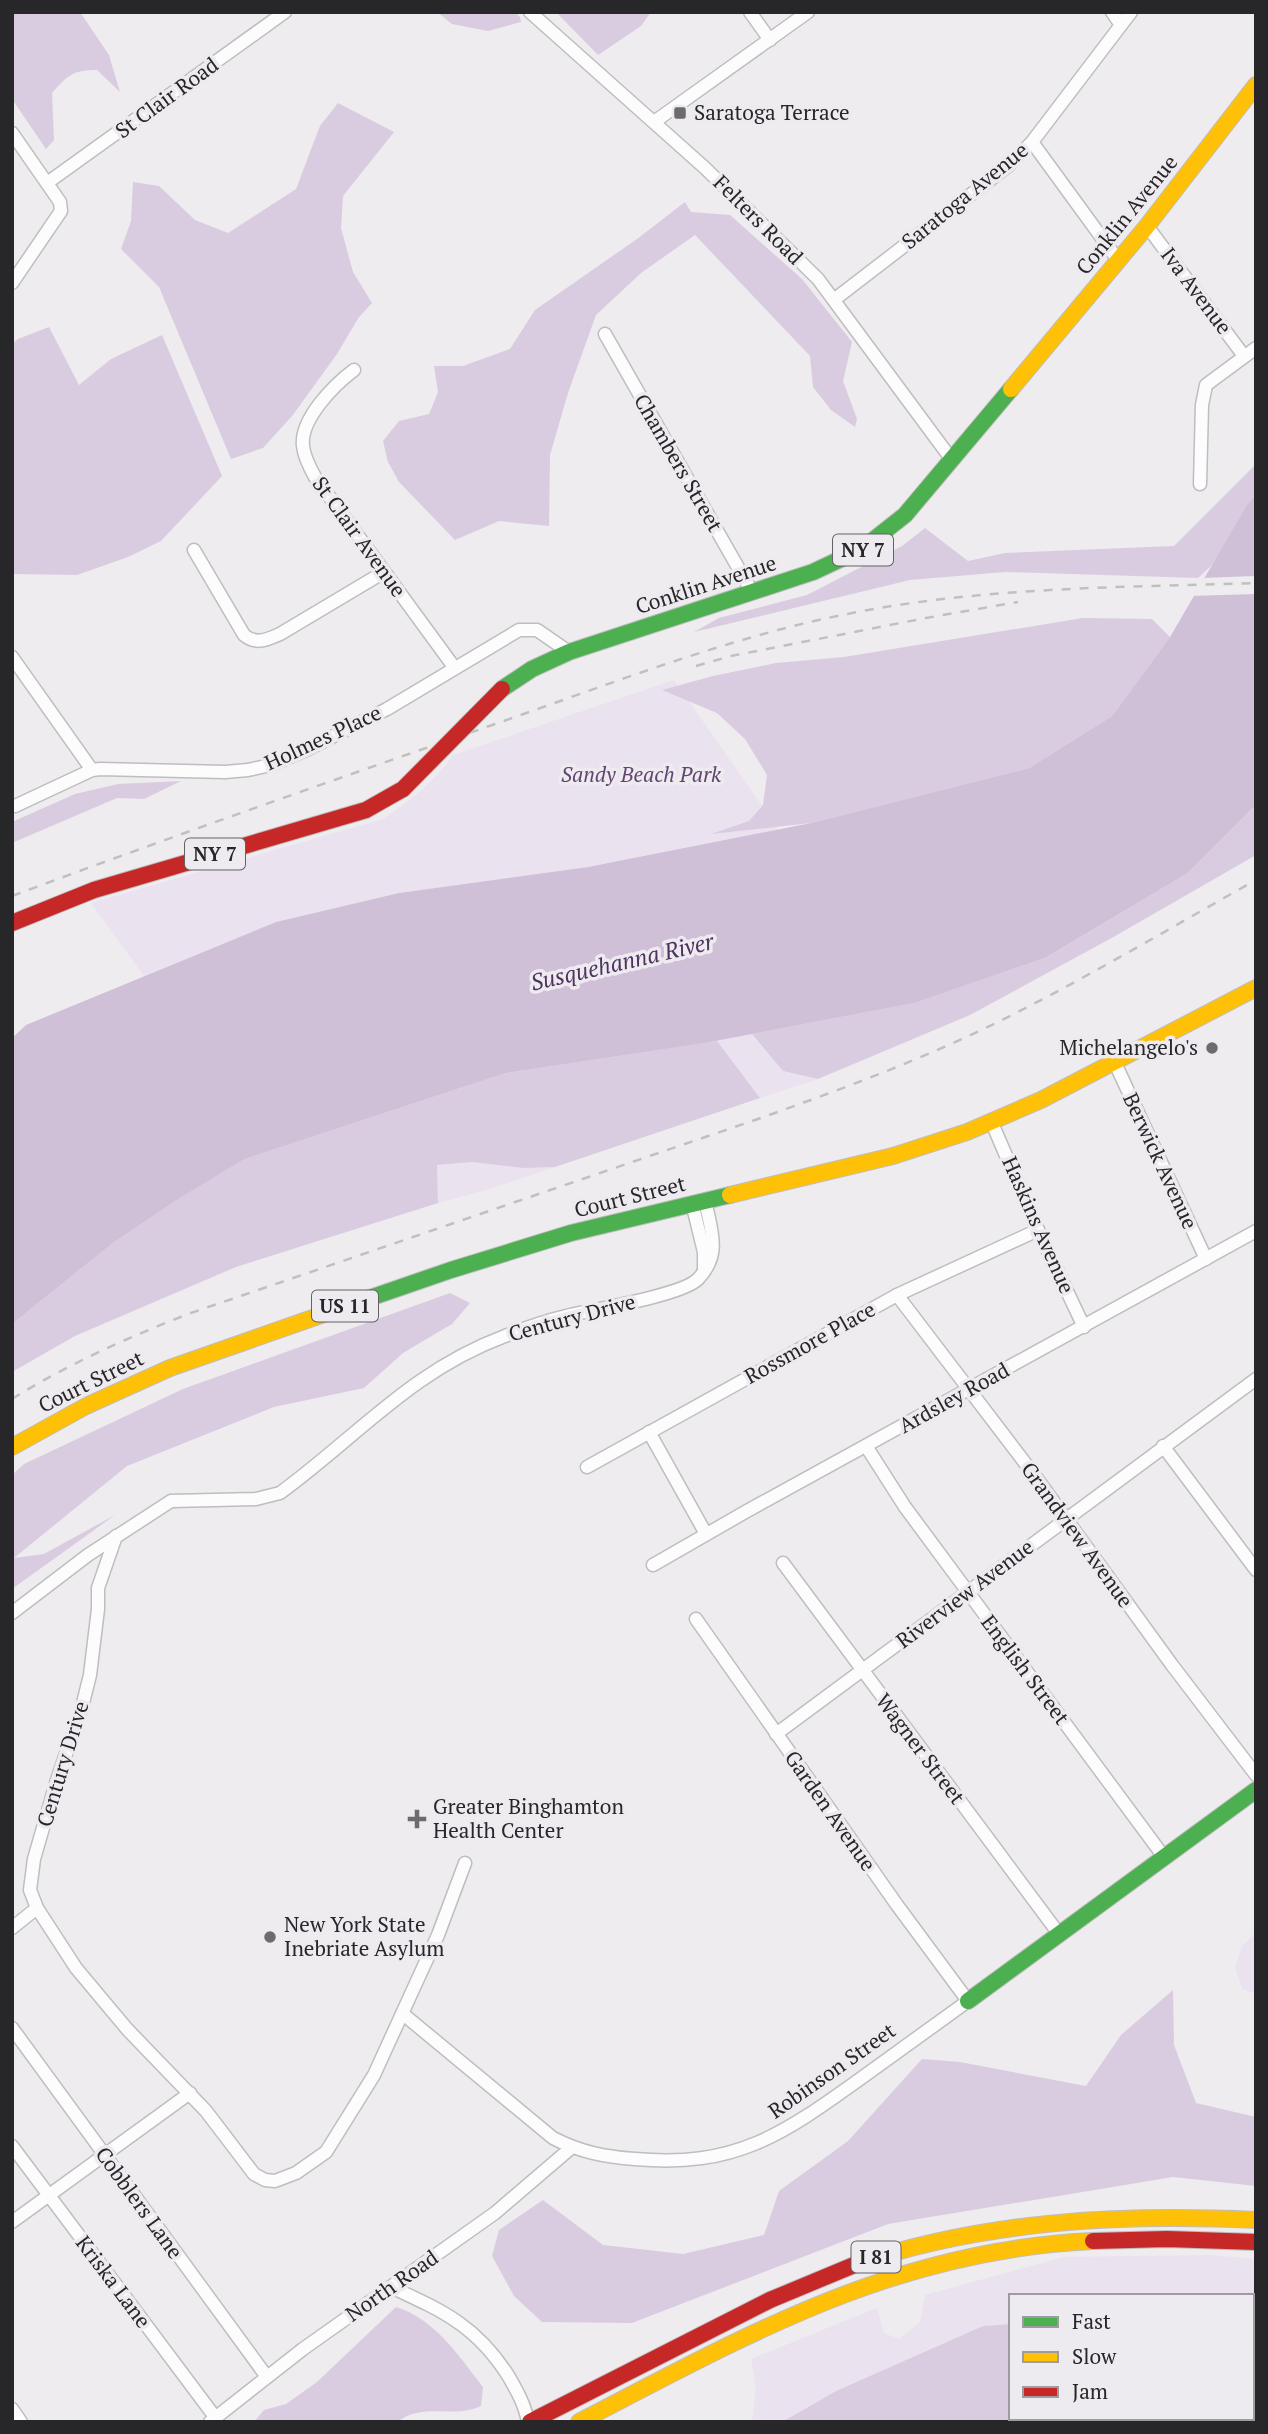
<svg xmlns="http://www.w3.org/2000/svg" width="1268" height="2434" viewBox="0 0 1268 2434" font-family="'PT Serif',serif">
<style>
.green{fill:#ebe2f0}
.forest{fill:#d9cce0}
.water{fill:#cfc0d8}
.pier{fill:#eeecef}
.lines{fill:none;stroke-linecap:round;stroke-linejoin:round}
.street-casing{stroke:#bebdbf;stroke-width:15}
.fast-casing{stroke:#bebdbf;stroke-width:18}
.slow-casing{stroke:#bebdbf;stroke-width:18}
.jam-casing{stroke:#bebdbf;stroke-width:18}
.street{stroke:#fcfcfd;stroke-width:12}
.fast{stroke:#4caf50;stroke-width:16}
.slow{stroke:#ffc107;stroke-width:16}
.jam{stroke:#c62828;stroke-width:16}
.rail{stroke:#c1c0c1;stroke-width:2.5;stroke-dasharray:9 9;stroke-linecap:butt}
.jam-bridge-casing{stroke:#c9c8ca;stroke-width:18;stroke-linecap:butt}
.jam-bridge{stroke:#c62828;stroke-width:16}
.poi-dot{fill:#6d6b6e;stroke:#eeebf0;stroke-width:2.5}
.labels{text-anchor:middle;stroke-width:7;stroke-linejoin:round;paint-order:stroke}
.shield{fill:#eeebf0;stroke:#636164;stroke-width:2}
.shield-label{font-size:19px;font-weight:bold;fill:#272628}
.street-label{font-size:21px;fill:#272628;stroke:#eeebf0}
.poi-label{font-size:21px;fill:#272628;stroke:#eeebf0;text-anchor:start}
.park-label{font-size:21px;font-style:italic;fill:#624471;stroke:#eeebf0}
.water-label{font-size:23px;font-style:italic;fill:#4f325e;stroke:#eeebf0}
</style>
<rect width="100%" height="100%" fill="#eeecef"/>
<g class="green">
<path d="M674,680L779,830L588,867L399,893L276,922L144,976L91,903L383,819C410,800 434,783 453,755Z"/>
<path d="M752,1034L783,1071L818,1079L760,1098L717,1041Z"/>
<path d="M472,1162L524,1168L555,1167L490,1189L438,1203L437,1165Z"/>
<path d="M1256,1933V1994L1242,1989L1235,1967L1242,1946Z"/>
<path d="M1209,2255L1256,2259V2313H1252V2296H1011V2324L983,2326L836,2391L782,2422H752L756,2389L751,2359L877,2308L884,2333L899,2339L920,2322L925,2295L1064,2257Z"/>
</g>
<g class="forest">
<path d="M12,12H80L109,55L120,92L97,70C73,70 68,75 52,93L54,140L46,149L12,99Z"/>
<path d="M437,12H515L520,17L521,22L488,31L452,24Z"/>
<path d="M556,12H651L641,26L598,55Z"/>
<path d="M338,103L394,132L343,196L341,228L353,272L372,303L359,317L337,354L292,416L263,448L231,459L159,287L121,249L131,221L133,182L159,186L195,220L228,233L296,189L320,126Z"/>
<path d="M685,202L691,212L730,215L802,279L852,342L843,381L857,419L855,427L831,410L813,387L810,356L695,235L641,273L596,315L568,393L550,455L549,526L499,521L455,540L399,482L388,462L383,441L399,421L429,414L438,392L434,366H463L510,349L535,310L637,239Z"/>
<path d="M49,327L79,385L111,359L162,335L222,476L161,541L128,557L77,575L12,574V344L18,339Z"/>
<path d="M1256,464V495L1212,565L1198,578L1005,572L910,580L694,632L719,618L807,595L902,546L925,528L968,561L1005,553L1174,546Z"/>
<path d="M1083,618L1152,619L1170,637L1112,716L1029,768L811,823L711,834L749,821L763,805L767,775L745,739L717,713L662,690L713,676L776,663L844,657Z"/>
<path d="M181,781L144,799L117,798L12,843V822L75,794L118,784Z"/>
<path d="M1256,805V855L1117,935L970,1015L818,1079L783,1071L752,1034L913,1003L1045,958L1188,873Z"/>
<path d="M717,1041L760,1098L555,1167L524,1168L472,1162L437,1165L438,1203L236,1267L75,1336L12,1372V1324L113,1243L177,1200L245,1159L506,1073Z"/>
<path d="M450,1293L470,1303L452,1324L403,1353L364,1388L274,1407L127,1466L14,1558L44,1554L115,1515L12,1589V1475L24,1464L183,1389Z"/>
<path d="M1173,1990L1174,2045L1196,2103L1256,2117V2186L1173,2177L888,2224L632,2323L542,2322L514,2296L492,2256L499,2230L543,2200L603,2245L683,2254L764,2235L779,2191L848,2141L922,2059L960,2062L1086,2086L1121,2035Z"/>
<path d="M396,2307C435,2319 459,2356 483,2387L481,2406C455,2419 421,2402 398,2422H254L264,2410L286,2404L317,2382Z"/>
<path d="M1252,2313H1256V2422H782L836,2391L983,2326L1011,2324V2418H1252Z"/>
</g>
<path class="water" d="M1256,495V805L1188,873L1045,958L914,1003L705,1043L506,1073L245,1159L177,1200L113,1243L12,1324V1038L26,1025L276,922L399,893L588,867L811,823L1029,768L1112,716L1170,637L1247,505Z"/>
<path class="pier" d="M1256,576V594L1190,596L1201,578Z"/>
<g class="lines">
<defs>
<g id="street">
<path d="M530,12L705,168L818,279L952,460"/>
<path d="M750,12L770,40"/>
<path d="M1112,12L1121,25"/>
<path d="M654,122L808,12"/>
<path d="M12,133L60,202L61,211L12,283"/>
<path d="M1032,142L1118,260"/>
<path d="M47,183L285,12"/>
<path d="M1147,226L1244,356"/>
<path d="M835,299L1008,166L1032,142L1131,12"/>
<path d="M605,334L752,592"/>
<path d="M354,370C334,385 300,419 303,446C304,457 310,468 315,477L454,667"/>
<path d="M1200,484L1202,405L1206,385L1256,348"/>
<path d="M194,550L244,635C256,645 266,640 280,634L384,572"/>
<path d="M12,657L92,770"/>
<path d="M15,806L92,770L100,769L225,772L248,770L271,765L308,749L387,709L519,630H537L569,652"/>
<path d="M1115,1063L1206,1259"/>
<path d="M992,1123L1038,1230L1084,1327"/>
<path d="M692,1203L704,1252V1271"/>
<path d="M897,1295L1035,1476L1172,1665L1256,1775"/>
<path d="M649,1432L706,1534"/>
<path d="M866,1446L905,1507L1164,1857"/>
<path d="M1163,1446L1256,1570"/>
<path d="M587,1467L897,1295L1038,1230"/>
<path d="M116,1536L98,1588V1609L90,1675L82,1707L56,1783L34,1859L30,1890L37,1908L76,1968L127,2029L206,2111L254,2174L265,2180L275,2181L296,2173L326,2152L374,2075L438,1935L465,1863"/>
<path d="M783,1563L1059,1934"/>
<path d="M653,1565L747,1511L1256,1231"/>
<path d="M12,1613L88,1555L171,1501L256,1499L280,1493C358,1436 411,1371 505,1336C525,1328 545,1321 566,1316C592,1310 683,1295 698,1279C722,1254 711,1231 705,1200"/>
<path d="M776,1734L1256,1379"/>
<path d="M12,1928L37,1908"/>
<path d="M403,2014L553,2138C580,2152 605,2157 635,2159C735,2168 782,2135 860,2079C896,2053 932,2027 968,2001L897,1905L696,1619"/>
<path d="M12,2028L267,2377"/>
<path d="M12,2146L215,2417"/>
<path d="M12,2222L190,2093"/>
<path d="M391,2287C443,2311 477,2326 509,2377C517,2391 525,2405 528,2422"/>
<path d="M12,2409L21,2422"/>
<path d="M210,2422L303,2349L495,2213L571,2148"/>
</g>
<g id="fast">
<path d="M502,689L532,669L569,652L813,572L862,549L905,515L1011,389"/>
<path d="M364,1300L451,1270L571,1233L730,1195"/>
<path d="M968,2001L1256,1790"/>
</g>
<g id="slow">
<path d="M1011,389L1147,226L1256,85"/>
<path d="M730,1195L893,1156L967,1132L1041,1100L1256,988"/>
<path d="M12,1447L86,1406L170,1368L364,1300"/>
<path d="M859,2263C989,2220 1121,2214 1256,2220"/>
<path d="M579,2422C749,2334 895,2250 1093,2241"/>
</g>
<g id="jam">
<path d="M12,923L94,890L366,810L403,789"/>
<path d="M1093,2241L1167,2239L1256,2242"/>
<path d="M530,2422L770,2300L859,2263"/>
</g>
</defs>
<use href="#street" class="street-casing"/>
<use href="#fast" class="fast-casing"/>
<use href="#slow" class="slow-casing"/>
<use href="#jam" class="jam-casing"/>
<use href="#street" class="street"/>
<use href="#fast" class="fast"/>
<use href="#slow" class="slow"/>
<use href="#jam" class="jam"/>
<g class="rail">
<path d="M696,666L731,656L926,618L1018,602"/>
<path d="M12,896C173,836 334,780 495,724C619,681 744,631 874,609C999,587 1129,587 1256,583"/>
<path d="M12,1399C68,1364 127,1338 188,1314L755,1120C837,1091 918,1061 996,1023C1085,979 1170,928 1256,880"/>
</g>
<defs>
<path id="jam-bridge" d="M403,789L502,689"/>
</defs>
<use href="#jam-bridge" class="jam-bridge-casing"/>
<use href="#jam-bridge" class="jam-bridge"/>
</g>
<g class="poi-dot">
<rect x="673" y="106" width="14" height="14" rx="3.5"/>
<circle cx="1212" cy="1048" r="7"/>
<path d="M413.5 1808.5h7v7h7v7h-7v7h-7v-7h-7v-7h7z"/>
<circle cx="270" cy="1937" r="7"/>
</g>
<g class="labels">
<g class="shield">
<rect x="833" y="534.5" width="60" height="31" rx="5"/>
<rect x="185" y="838.5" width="60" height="31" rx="5"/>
<rect x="312" y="1290.5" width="66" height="31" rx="5"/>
<rect x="851.5" y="2241.5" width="49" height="31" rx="5"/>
</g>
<g class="shield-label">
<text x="863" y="557">NY 7</text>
<text x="215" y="861">NY 7</text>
<text x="345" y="1313">US 11</text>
<text x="876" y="2264">I 81</text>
</g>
<g class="street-label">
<text transform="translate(167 98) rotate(-36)" y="7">St Clair Road</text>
<text transform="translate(965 196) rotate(-39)" y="7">Saratoga Avenue</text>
<text transform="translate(1127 215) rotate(-51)" y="7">Conklin Avenue</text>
<text transform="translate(758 220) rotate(45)" y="7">Felters Road</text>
<text transform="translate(1196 291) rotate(53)" y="7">Iva Avenue</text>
<text transform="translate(678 463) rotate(60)" y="7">Chambers Street</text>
<text transform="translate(359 537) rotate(54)" y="7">St Clair Avenue</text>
<text transform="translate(706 585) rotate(-18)" y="7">Conklin Avenue</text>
<text transform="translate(323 738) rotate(-25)" y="7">Holmes Place</text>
<text transform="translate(1160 1161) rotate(65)" y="7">Berwick Avenue</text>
<text transform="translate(630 1197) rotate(-14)" y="7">Court Street</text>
<text transform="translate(1038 1225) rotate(66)" y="7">Haskins Avenue</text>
<text transform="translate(572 1318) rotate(-15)" y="7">Century Drive</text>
<text transform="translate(810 1343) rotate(-29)" y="7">Rossmore Place</text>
<text transform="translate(91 1382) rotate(-26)" y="7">Court Street</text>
<text transform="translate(954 1398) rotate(-29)" y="7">Ardsley Road</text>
<text transform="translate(1077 1535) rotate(54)" y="7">Grandview Avenue</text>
<text transform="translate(965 1594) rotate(-37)" y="7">Riverview Avenue</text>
<text transform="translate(1025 1670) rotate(53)" y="7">English Street</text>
<text transform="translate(920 1749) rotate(53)" y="7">Wagner Street</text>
<text transform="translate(63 1764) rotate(-73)" y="7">Century Drive</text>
<text transform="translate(830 1811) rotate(55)" y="7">Garden Avenue</text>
<text transform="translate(832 2071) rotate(-35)" y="7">Robinson Street</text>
<text transform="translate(139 2203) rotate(54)" y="7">Cobblers Lane</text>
<text transform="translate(113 2282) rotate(53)" y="7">Kriska Lane</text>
<text transform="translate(392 2286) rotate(-35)" y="7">North Road</text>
</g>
<g class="poi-label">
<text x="694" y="120">Saratoga Terrace</text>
<text x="1198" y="1055" text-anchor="end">Michelangelo's</text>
<text x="433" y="1814">Greater Binghamton<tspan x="433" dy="24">Health Center</tspan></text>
<text x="284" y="1932">New York State<tspan x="284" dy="24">Inebriate Asylum</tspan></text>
</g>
<g class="park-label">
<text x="641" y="782">Sandy Beach Park</text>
</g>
<g class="water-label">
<text transform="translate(622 962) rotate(-13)" y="8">Susquehanna River</text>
</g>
</g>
<rect width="1268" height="2434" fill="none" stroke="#272628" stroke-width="28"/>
<rect x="1009" y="2294" width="245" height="126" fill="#eeebf0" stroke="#9e9ca0" stroke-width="2"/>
<rect x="1023" y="2317" width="35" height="10" fill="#4caf50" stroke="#9e9ca0" stroke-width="2"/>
<text x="1072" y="2329" font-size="21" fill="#272628">Fast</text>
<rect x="1023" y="2352" width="35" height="10" fill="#ffc107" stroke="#9e9ca0" stroke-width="2"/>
<text x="1072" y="2364" font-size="21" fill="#272628">Slow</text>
<rect x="1023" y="2387" width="35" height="10" fill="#c62828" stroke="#9e9ca0" stroke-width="2"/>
<text x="1072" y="2399" font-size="21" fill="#272628">Jam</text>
</svg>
